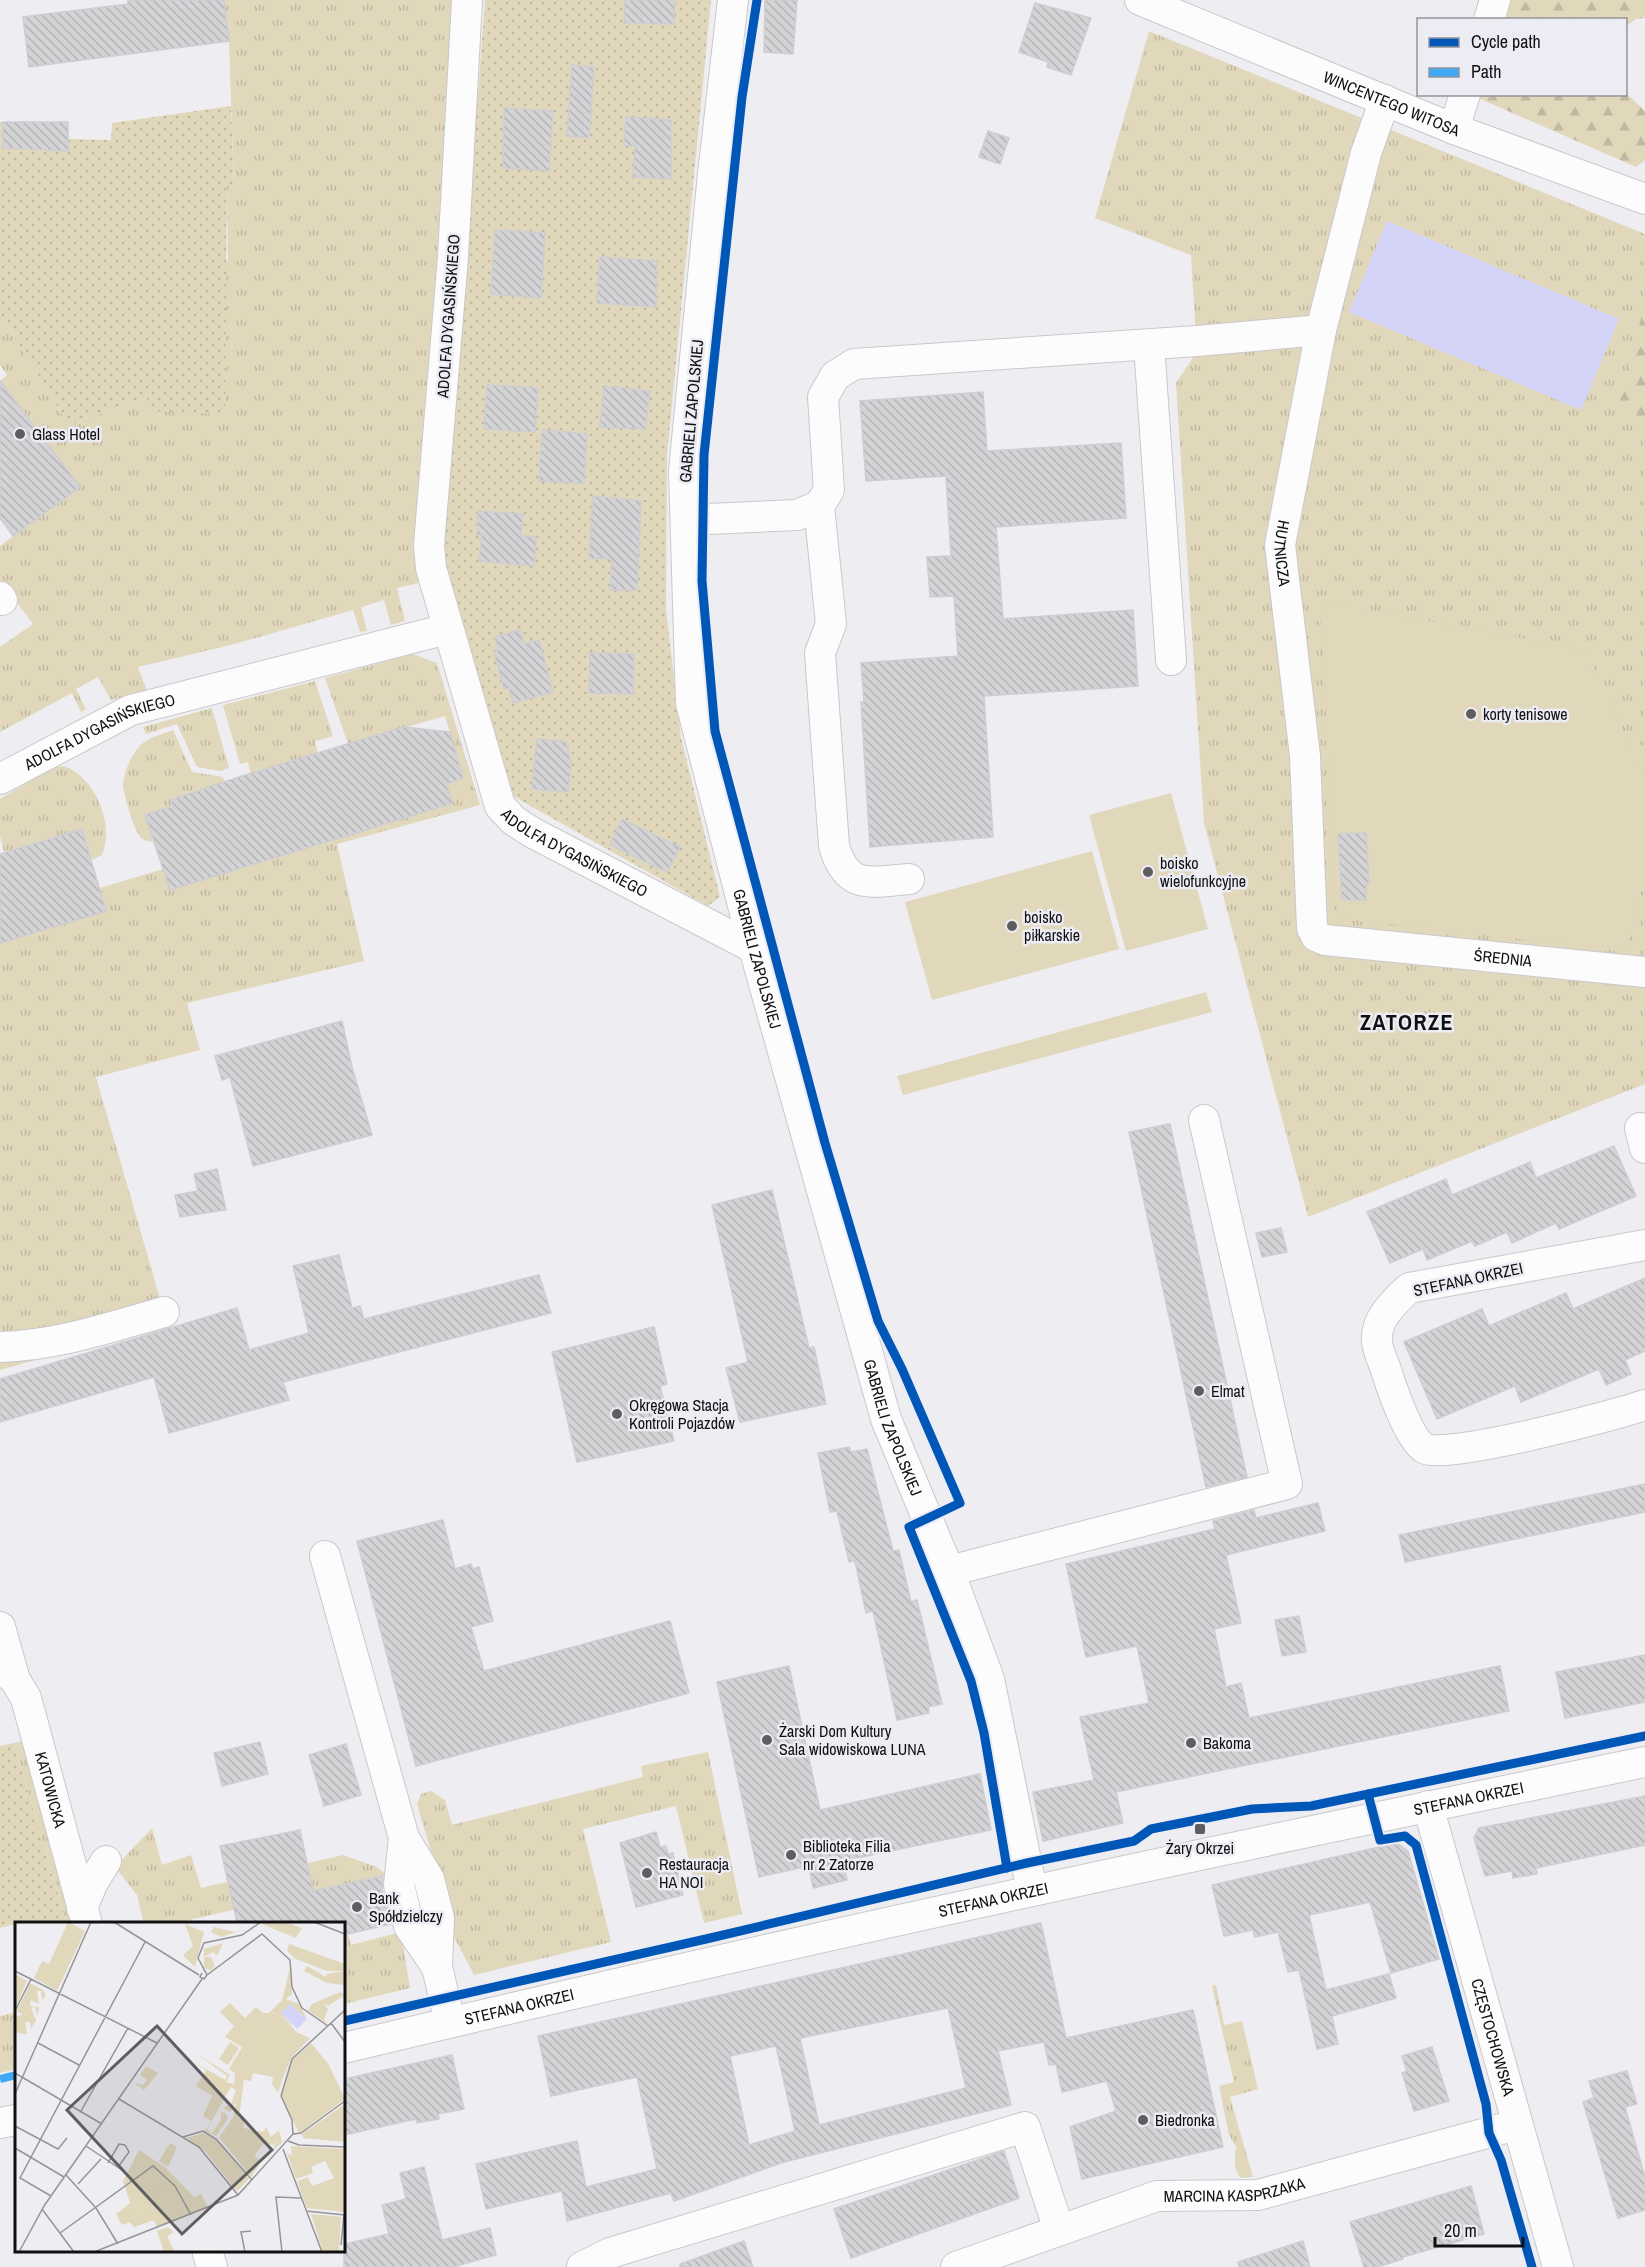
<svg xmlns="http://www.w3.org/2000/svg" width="1645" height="2267" viewBox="0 0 1645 2267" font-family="'Archivo Narrow',sans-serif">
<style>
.grass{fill:url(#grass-tufts)}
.forest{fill:url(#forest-firs)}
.park{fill:url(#park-dots)}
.pitch{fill:#e1d7bb}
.water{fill:#d4d3f8}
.building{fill:url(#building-back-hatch);stroke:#ceced2;stroke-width:1.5;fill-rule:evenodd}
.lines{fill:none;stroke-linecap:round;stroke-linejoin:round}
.minor-casing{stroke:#c9c9cc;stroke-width:32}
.minor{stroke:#fcfcfd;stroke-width:30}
.quiet{stroke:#3fa9f5;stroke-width:8;stroke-dasharray:15 8;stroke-linecap:butt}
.cycleway-casing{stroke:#ececf4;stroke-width:13}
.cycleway{stroke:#0057b8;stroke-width:9}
.poi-dot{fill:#5e5e61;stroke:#ececf4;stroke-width:2}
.labels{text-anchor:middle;stroke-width:5;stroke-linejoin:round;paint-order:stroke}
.street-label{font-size:16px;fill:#101013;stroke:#ececf4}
.poi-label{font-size:16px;fill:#101013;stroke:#ececf4;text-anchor:start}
.district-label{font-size:22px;font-weight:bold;letter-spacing:1.5px;fill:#101013;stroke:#ececf4}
.inset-road{fill:none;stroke:#959599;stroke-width:1.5}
.view{fill:#5e5e61;fill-opacity:0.15;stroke:#5e5e61;stroke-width:3}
.inset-edge{fill:none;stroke:#101013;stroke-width:3}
</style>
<defs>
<pattern id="grass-tufts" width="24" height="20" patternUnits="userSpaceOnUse" patternTransform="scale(1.5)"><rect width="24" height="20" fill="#e1d7bb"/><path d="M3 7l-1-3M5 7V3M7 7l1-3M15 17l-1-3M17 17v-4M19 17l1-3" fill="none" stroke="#c0b8a0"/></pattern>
<pattern id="forest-firs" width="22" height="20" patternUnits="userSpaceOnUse" patternTransform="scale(1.5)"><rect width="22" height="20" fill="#e1d7bb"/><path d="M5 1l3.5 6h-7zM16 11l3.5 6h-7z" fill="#c0b8a0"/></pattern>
<pattern id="park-dots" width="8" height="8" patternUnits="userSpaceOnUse" patternTransform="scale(1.5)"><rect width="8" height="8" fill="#e1d7bb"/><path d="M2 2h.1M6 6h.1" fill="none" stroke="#c0b8a0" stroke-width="1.8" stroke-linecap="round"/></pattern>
<pattern id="building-back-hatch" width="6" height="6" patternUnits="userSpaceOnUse" patternTransform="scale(1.5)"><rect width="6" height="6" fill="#d4d4d7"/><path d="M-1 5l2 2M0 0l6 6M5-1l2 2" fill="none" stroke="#b5b5b8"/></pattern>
</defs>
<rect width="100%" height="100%" fill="#eeeef2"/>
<g class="grass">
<path d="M223,0H458L423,582L397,588L405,621L391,625L384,600L361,607L367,631L360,632L353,610L231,645L138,667L147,691L111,700L98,677L76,689L86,709L81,712L72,693L0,732V647L33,624L0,580V546L80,487L0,381L7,375L0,365V314L69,425L148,397L228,259L227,186L234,185L229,41Z"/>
<path d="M1149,31L1645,234V1084L1308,1217L1204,823L1176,383L1197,352L1191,255L1095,218Z"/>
<path d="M413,654L437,663L480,805L337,844L364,961L187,1003L200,1050L96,1077L167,1323L0,1370V943L106,910L100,888L163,869L170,890L452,803L446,784L463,778L445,716L348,744L325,678Z"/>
<path d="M315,681L333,736L315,741L318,753L251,774L248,762L240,764L223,705Z"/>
<path d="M212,708L229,768L220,771L197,767L177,724L146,734L143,727Z"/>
<path d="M173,730L192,772L223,777L225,782L171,800L173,806L145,815L153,842C148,841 144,841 140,837C134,830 123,793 123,784C124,773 130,758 137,749C145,738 161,735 173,730Z"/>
<path d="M64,766C95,777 115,824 102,855L92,860L82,829L4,852L0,836V799L54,767Z"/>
<path d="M27,1740L80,1923H66L14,1743Z"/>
<path d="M708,1752L742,1914L704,1923L676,1806L583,1829L611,1942L474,1975L452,1933L447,1906L417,1804L421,1794L431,1791L445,1800L452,1825L643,1777L641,1766Z"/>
<path d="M152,1828L162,1865L191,1855L201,1888L343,1855L377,1867L386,1875L176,1923L144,1924L137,1895L115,1867Z"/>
<path d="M401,1932L410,1988L344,2004V1935L348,1934L351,1945Z"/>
<path d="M1216,1985L1224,2025L1242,2021L1258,2089L1230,2097L1253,2177L1241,2178C1233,2171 1235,2156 1236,2147L1229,2135L1219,2086L1234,2082L1212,1986Z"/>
<path d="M16,2012V2069L0,2073V2016Z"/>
</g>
<g class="forest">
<path d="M1509,0H1645V18L1636,19L1626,26V20H1502Z"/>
<path d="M1626,93L1645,111V160L1636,167L1476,97V94Z"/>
<path d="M1645,303V429L1616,416Z"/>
</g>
<g class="park">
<path d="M485,0H711L667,456L666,608L681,737L720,897L708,906L506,792L443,558Z"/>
<path d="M231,106L234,186H227L225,414L150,411L148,397L69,425L0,314V122H3V148L68,139L111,140L112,123Z"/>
<path d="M14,1743L66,1923H27L26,1921L0,1928V1746Z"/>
</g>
<g class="pitch">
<path d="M1320,601L1585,650L1645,778V876L1627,951L1337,918Z"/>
<path d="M1171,793L1208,929L1126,951L1089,815Z"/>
<path d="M1092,851L1119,949L932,1000L905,902Z"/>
<path d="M1206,992L1212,1012L903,1095L897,1076Z"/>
</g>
<path class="water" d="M1387,221L1619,319L1581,410L1349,312Z"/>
<g class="building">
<path d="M128,0H224L229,41L29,67L23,17L128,4Z"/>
<path d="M625,0H675L674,24L624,23Z"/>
<path d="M765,0H797L793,54L764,52Z"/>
<path d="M1035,3L1091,18L1071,75L1047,67L1048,62L1019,52Z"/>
<path d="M572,65L594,67L589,138L567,136Z"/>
<path d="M504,108L553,111L549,171L503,168Z"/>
<path d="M626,117L671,120V179L633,177L635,146L624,145Z"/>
<path d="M3,122H68V151L3,148Z"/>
<path d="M988,131L1009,138L1000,164L979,157Z"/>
<path d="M495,230L545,233L541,298L491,294Z"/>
<path d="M600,257L657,261L656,307L597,303Z"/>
<path d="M0,381L80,487L13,536L0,518Z"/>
<path d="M487,385L538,388L535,432L484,429Z"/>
<path d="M604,386L650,391L645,429L600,427Z"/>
<path d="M983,392L987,451L1121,443L1126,518L996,527L1003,619L1133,610L1138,686L984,696L993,837L870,847L861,702H864L861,663L958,656L954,596L930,597L927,557L951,556L946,476L866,481L860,401Z"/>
<path d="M542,430L587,434L584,483L539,481Z"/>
<path d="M593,496L641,501L637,590H610L612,559L589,558Z"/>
<path d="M478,511L523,514L521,536L536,537L534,566L479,561L482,535H477Z"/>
<path d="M520,630L524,644L539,640L553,692L513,703L509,688L504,689L494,652L499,650L495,637Z"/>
<path d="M590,653L634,654L633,694L589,693Z"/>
<path d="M403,727L450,732L463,778L446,784L453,803L170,890L145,815L173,806L171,800L239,777Z"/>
<path d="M537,739L566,742L571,762L568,792L532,789Z"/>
<path d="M622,819L680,847L667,872L610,845Z"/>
<path d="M82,829L106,911L0,943V854Z"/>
<path d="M1366,833L1369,884H1366V900H1342L1338,834Z"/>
<path d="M342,1021L352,1067L372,1135L253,1166L230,1077L222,1080L215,1056Z"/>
<path d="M1170,1124L1247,1477L1206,1487L1129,1132Z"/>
<path d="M1614,1146L1636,1196L1559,1229L1556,1223L1512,1243L1507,1232L1475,1246L1472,1241L1427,1260L1423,1249L1390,1263L1367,1212L1446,1179L1452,1195L1530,1162L1536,1178Z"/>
<path d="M217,1169L226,1210L180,1217L175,1195L198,1191L194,1174Z"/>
<path d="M772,1190L809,1348L814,1347L826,1404L740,1422L726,1368L748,1362L712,1205Z"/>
<path d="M1281,1228L1287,1252L1262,1257L1256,1233Z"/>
<path d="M339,1255L352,1308L360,1306L364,1319L539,1275L551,1313L283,1382L289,1400L169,1433L154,1377L0,1422V1379L237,1308L249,1350L309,1333L293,1266Z"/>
<path d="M1645,1278V1351L1625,1360L1631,1374L1606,1385L1599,1369L1521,1402L1515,1386L1437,1419L1404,1342L1482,1309L1489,1326L1566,1293L1573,1309Z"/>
<path d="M654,1327L667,1384L660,1386L674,1441L577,1462L552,1352Z"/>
<path d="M849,1447L851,1452L867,1449L893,1551L899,1550L911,1602L917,1600L942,1704L928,1707L929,1713L897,1720L873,1611L866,1613L855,1561L849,1562L837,1511L830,1512L818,1453Z"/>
<path d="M1645,1484V1512L1405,1562L1399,1535Z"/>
<path d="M1318,1503L1325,1531L1226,1555L1241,1623L1214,1629L1226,1687L1241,1683L1249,1718L1500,1666L1509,1711L1116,1792L1123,1823L1043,1841L1033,1792L1094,1780L1080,1717L1149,1703L1137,1646L1086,1657L1066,1564L1215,1529L1213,1521L1254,1510L1256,1518Z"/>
<path d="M443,1520L455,1569L471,1564L473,1569L479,1567L493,1621L471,1627L484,1671L670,1621L689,1693L416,1766L357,1541Z"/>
<path d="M1299,1616L1306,1652L1282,1656L1275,1620Z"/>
<path d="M1645,1655V1702L1565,1718L1556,1672Z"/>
<path d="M789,1666L820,1810L980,1774L991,1830L843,1861L847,1880L813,1888L809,1866L759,1877L717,1682Z"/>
<path d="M260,1742L268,1774L222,1786L214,1753Z"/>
<path d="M346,1744L361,1795L324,1806L309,1755Z"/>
<path d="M1645,1796V1845L1536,1868L1537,1874L1513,1878L1512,1871L1485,1876L1474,1838L1479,1828Z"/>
<path d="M300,1830L313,1891L383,1876L382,1889L391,1924L344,1935V1923H237L220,1846Z"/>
<path d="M656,1832L660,1847L666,1846L668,1854L673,1853L683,1895L636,1907L620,1843Z"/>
<path d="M1397,1843L1408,1851L1439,1959L1391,1973L1370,1902L1309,1915L1326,1990L1389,1974L1396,1998L1332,2016L1338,2044L1317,2049L1299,1970L1288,1972L1278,1932L1255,1937L1253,1930L1224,1936L1212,1885Z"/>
<path d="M1041,1923L1066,2038L1193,2010L1223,2147L1082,2179L1070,2127L1116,2111L1107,2081L1062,2092L1056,2064L1049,2065L1044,2042L998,2051L1011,2105L784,2162L674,2201L671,2193L567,2221L562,2191L486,2209L476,2164L577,2141L586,2187L657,2169L637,2077L551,2096L538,2036ZM948,2008L966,2088L819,2125L800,2038ZM776,2046L795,2131L749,2145L730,2056Z"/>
<path d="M1432,2047L1449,2101L1414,2111L1402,2073L1407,2071L1402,2056Z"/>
<path d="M452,2055L464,2109L438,2114L439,2119L417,2123L416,2119L344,2135V2079Z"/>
<path d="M1627,2071L1637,2104L1625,2107L1645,2177V2210L1618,2218L1583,2102L1594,2098L1589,2081Z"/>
<path d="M1004,2151L1019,2198L851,2258L834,2209Z"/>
<path d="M424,2167L442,2240L490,2228L496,2255L453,2267H344V2244L389,2234L382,2205L406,2199L400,2173Z"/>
<path d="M1471,2186L1484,2234L1403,2257V2259L1378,2267H1364L1350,2222Z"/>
<path d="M744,2241L753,2267H680V2264Z"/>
<path d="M1303,2241L1310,2267H1239L1238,2262Z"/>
</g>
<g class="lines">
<defs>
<g id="minor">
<path id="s1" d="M467,0L453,257L429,545L431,568L500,806L513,820L533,833L754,948"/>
<path id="s2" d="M733,0L713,174L684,471L691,703L754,948L886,1419L949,1571L989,1679L1032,1890"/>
<path id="s3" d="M1140,0L1454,129L1645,199"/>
<path d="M1489,20L1495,0"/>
<path id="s4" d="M1385,100L1366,153L1321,330L1280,545L1305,756L1312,928L1316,936L1325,940L1645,972"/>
<path d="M1454,129L1465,94"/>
<path d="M1149,345L1171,660"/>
<path d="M819,506L831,624L820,653L834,846C847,891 871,882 909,879"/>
<path d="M686,520L797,515L819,506L829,490L823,397L835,376L854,364L1197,341L1321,330"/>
<path d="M0,597L2,600"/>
<path id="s5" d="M0,779L131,710L447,629"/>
<path d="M1640,1128L1645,1148"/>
<path d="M1645,1245L1409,1288C1395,1301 1375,1319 1377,1341C1377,1349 1382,1359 1385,1367C1391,1386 1408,1438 1424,1448C1443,1461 1616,1415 1645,1405"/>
<path d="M0,1347C55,1346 111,1327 164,1312"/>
<path d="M325,1556L404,1838L429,1879L439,1918L437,1967L450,2022"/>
<path d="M949,1571L1287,1484L1204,1120"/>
<path d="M0,1627L15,1680"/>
<path id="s6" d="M0,1667L15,1680L26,1698L87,1924"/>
<path id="s7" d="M1428,1806L1558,2267"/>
<path d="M404,1838L399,1885L409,1926L437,1967"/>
<path d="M82,1908L93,1882L106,1861"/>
<path id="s8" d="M344,2048C775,1944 1210,1851 1645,1762"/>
<path d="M0,2123L16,2120"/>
<path d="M207,2250L212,2267"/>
<path d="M582,2267L610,2253L1025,2127L1059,2230"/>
<path id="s9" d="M956,2267L1157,2196L1258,2195L1516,2125"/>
</g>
</defs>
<use href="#minor" class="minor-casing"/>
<use href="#minor" class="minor"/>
<path class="quiet" d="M0,2079L16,2075"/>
<defs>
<g id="cycleway">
<path d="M757,0L742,97L704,455L702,581L715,731L825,1143L878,1321L902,1369L960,1503L909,1527L971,1681L984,1733L1007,1868"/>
<path d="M1368,1794L1380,1840L1405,1836L1416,1845L1486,2104L1489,2133L1501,2160L1532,2267"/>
<path d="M344,2021L706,1939L1027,1863L1134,1841L1151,1829L1252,1809L1311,1806L1645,1736"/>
</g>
</defs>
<use href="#cycleway" class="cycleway-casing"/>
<use href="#cycleway" class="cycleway"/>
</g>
<g class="poi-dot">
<circle cx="20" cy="434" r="6"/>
<circle cx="1471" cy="714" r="6"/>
<circle cx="1148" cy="872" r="6"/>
<circle cx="1012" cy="926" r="6"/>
<circle cx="1199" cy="1391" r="6"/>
<circle cx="617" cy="1414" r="6"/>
<circle cx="767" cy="1740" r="6"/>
<circle cx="1191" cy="1743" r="6"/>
<rect x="1194" y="1823" width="12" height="12" rx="3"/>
<circle cx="791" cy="1855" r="6"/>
<circle cx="647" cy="1873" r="6"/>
<circle cx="357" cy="1907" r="6"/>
<circle cx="1143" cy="2120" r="6"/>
</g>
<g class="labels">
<g class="street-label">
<text dy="6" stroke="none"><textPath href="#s3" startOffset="272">WINCENTEGO WITOSA</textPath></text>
<text transform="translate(448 316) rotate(-86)" y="6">ADOLFA DYGASIŃSKIEGO</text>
<text transform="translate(691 411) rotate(-85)" y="6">GABRIELI ZAPOLSKIEJ</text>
<text dy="6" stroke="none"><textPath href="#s4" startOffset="466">HUTNICZA</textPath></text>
<text dy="6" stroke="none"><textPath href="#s5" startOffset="111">ADOLFA DYGASIŃSKIEGO</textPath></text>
<text dy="6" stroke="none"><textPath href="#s1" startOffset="906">ADOLFA DYGASIŃSKIEGO</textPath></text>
<text dy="6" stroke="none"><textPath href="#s4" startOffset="1040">ŚREDNIA</textPath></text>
<text dy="6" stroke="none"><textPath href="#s2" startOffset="970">GABRIELI ZAPOLSKIEJ</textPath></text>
<text transform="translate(1468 1279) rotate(-12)" y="6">STEFANA OKRZEI</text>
<text dy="6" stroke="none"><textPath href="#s2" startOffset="1458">GABRIELI ZAPOLSKIEJ</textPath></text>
<text dy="6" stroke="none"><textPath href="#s6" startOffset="136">KATOWICKA</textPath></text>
<text dy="6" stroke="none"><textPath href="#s8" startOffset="1152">STEFANA OKRZEI</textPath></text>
<text dy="6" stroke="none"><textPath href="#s8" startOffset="666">STEFANA OKRZEI</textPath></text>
<text dy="6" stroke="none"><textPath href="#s8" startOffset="180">STEFANA OKRZEI</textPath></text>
<text dy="6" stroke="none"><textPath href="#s7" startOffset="240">CZĘSTOCHOWSKA</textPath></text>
<text dy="6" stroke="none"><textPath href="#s9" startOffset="291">MARCINA KASPRZAKA</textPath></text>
</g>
<g class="poi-label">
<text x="32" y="440">Glass Hotel</text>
<text x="1483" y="720">korty tenisowe</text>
<text x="1160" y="869">boisko<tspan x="1160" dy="18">wielofunkcyjne</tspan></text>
<text x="1024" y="923">boisko<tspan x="1024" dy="18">piłkarskie</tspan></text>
<text x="1211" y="1397">Elmat</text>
<text x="629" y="1411">Okręgowa Stacja<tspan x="629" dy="18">Kontroli Pojazdów</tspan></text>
<text x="779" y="1737">Żarski Dom Kultury<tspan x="779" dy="18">Sala widowiskowa LUNA</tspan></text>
<text x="1203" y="1749">Bakoma</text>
<text x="803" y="1852">Biblioteka Filia<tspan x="803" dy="18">nr 2 Zatorze</tspan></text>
<text x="1200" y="1854" text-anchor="middle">Żary Okrzei</text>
<text x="659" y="1870">Restauracja<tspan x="659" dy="18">HA NOI</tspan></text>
<text x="369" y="1904">Bank<tspan x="369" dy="18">Spółdzielczy</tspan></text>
<text x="1155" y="2126">Biedronka</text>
</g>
<g class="district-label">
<text x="1407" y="1030">ZATORZE</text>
</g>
</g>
<g transform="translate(15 1922)">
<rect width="330" height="330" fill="#eeeef2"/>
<path d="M249,0H270L287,6L281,16L247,2ZM274,22L330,42V49H312L281,37L272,29ZM275,46L277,72L271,77L284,82L292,97L275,82L266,91L280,108L259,90L234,117L225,140L268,156L263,171L257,162L258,155L238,151L236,159L229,158L224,196L241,200L230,198L228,206L248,210L251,205L256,215L264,208L267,220L274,215L258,228L261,219L232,209L224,217L246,240L236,255L204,215L218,196L221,180L215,190L208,186L216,182L221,168L216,165L192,207L197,211L206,198V190L210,191L213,196L201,214L190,209L196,199L188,194L197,174L181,164L191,148L174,137L210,158L212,154L179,130L215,153L211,160L219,162L220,151L214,147L227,125L210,115L219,104L205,90L215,81L230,96L241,85L248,91H254L267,78ZM0,52L12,59L0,87ZM15,61L28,68L31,74L27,78L26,69H22L24,82L16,78L15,84L24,85L22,94L20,85L16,86L21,98L16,107L15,100H10L12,112H7L0,110V94L8,93L2,89ZM131,144L143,151L129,168L119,161L128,163L132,158L125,153ZM124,228L150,245L179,275L186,272L193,285L142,305L139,298L119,305L115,300L107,303L101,292L115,281L108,259Z" fill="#e1d7bb"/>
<path d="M170,2L189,10L180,45L168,33L178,24ZM199,5L220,10L234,6L206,15L196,10ZM292,44L311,55L312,52L330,49V63L312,61L289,49ZM325,70L330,73V81L328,74L313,84L308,81L313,87L309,97L313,102L293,89L297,82ZM296,121L314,143L330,177L284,211L266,174L267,167L277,138ZM148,288L154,300L142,305L139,298L119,305L110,292L116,289L123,297ZM153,305L159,310L152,314L160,330H149L142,309Z" fill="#e1d7bb"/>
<path d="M53,0L70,9L42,69L19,56L27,39L34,42ZM208,21L202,34L198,30L189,35H196L200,44L196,48L189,46V27ZM259,90L283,111L295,116L298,113L276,136L268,156L225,140L234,117ZM330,182V220L288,216L287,212ZM232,209L245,212L261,219L258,223L249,221L239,234L224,217ZM189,211L205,220L234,257L222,269L190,229L172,216ZM276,224L330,227V290L292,286L282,259L293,255L297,264L319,256L310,239L296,245L298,251L281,257L272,231L277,234ZM296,292L326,295L324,330H308Z" fill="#e1d7bb"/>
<path d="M215,120L224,126L213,143L204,137ZM155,221L162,225L153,245L144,239ZM137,246L154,263L137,274L125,269L120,259Z" fill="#e1d7bb"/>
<path d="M275,82L292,97L282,107L266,91Z" fill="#d4d3f8"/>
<path class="inset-road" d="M99,0L184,53M299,0L330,12M0,49L142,121M187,51L185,55L189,57L192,53L183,36L189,21L227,13L246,0M192,53L247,12L275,38L277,65L287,86L313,104M0,89L16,57M316,101L330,120M23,121L64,143M0,151L87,202M0,172L76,0M104,177L184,225L223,273M66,189L113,106M0,204L43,227L52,216M278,212L286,211L330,179M168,215L188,209L201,217L237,258M273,219L284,223L330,225M71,224L110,250M0,226L49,255M268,227L307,330M93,241L104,222L110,223L114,230L103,245M51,253L81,286L103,322M63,262L86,237M36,274L5,256L130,20M27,287L59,330M291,289L330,293M45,311L138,244L160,264L176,293M326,323L329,292M4,330L29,284L187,57M79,330L223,273L278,212L277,198L266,174L277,137L330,88M230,330L226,310L236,309M267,330L261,275L286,276"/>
<path class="view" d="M142,104L257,228L167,312L52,188Z"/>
<rect width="330" height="330" class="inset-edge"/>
</g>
<rect x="1417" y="18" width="210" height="78" fill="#ececf4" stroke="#94949a" stroke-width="1.5"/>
<rect x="1429" y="38" width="30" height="9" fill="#0057b8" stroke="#94949a" stroke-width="1.5"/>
<text x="1471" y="48" font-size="18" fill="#101013">Cycle path</text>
<rect x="1429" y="68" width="30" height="9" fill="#3fa9f5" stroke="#94949a" stroke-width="1.5"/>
<text x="1471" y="78" font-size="18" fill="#101013">Path</text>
<path d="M1435 2237v9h88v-9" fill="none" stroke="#101013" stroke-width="3"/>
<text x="1444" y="2237" font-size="18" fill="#101013" stroke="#ececf4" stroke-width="4.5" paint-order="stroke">20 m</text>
</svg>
